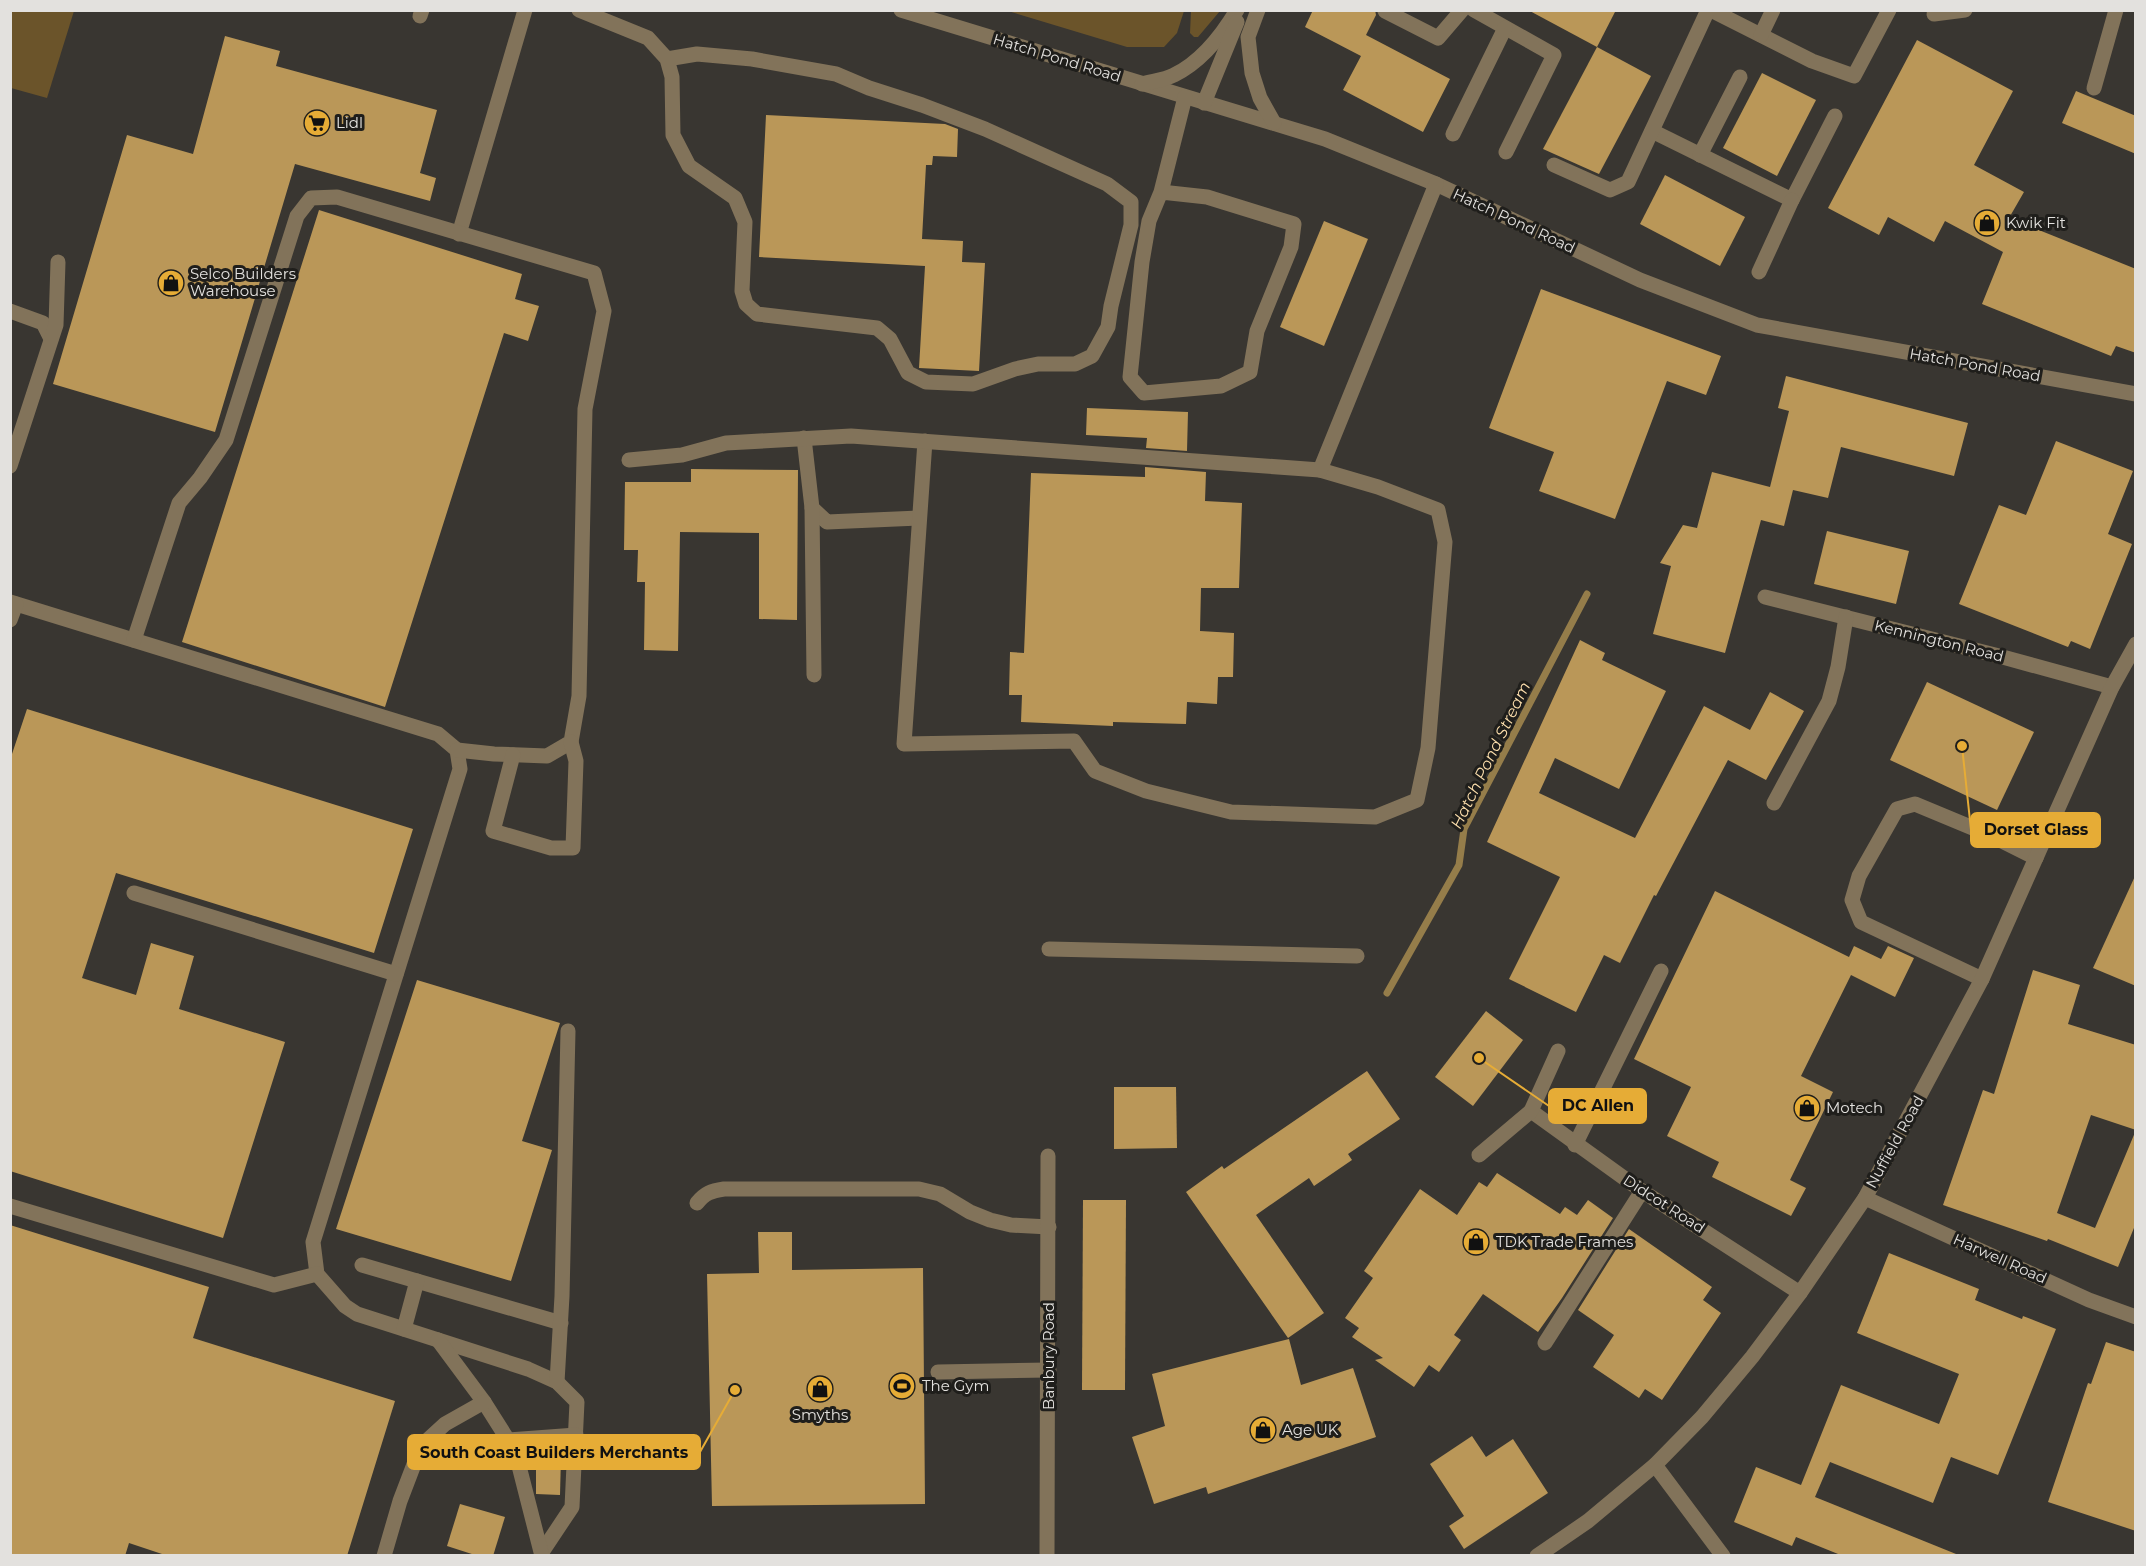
<svg xmlns="http://www.w3.org/2000/svg" width="2146" height="1566" viewBox="0 0 2146 1566" font-family="Montserrat,sans-serif">
<style>
.green{fill:#6b542a}
.lines{fill:none;stroke-linecap:round;stroke-linejoin:round}
.stream{stroke:#957d4a;stroke-width:7}
.building{fill:#ba9758}
.minor{stroke:#82735a;stroke-width:15}
.labels{text-anchor:middle;stroke-width:6;stroke-linejoin:round;paint-order:stroke}
.street-label{font-size:15px;fill:#e3e1de;stroke:#1f1e1b}
.poi-label{font-size:15px;fill:#e3e1de;stroke:#1f1e1b;text-anchor:start}
.water-label{font-size:16px;font-style:italic;fill:#fcdeac;stroke:#1f1e1b}
.leader{fill:none;stroke:#e6ac36;stroke-width:2}
.callout-dot{fill:#e6ac36;stroke:#1f1e1b;stroke-width:2}
.callout{fill:#e6ac36;stroke:#e6ac36;stroke-width:2}
.callout-label{font-size:16px;text-anchor:middle;font-weight:bold;fill:#111}
</style>
<rect width="100%" height="100%" fill="#393631"/>
<g class="green">
<path d="M10,11H74L47,98L11,88Z"/>
<path d="M1008,11H1184L1177,33L1164,47H1127Z"/>
<path d="M1191,11V10L1220,11L1198,37H1194L1190,33Z"/>
</g>
<g class="lines">
<path class="stream" d="M1387,993L1459,865L1464,829L1587,594"/>
</g>
<g class="building">
<path d="M1313,10H1375L1376,15L1366,35L1450,79L1423,132L1343,90L1361,56L1305,27Z"/>
<path d="M1528,10H1616L1597,47Z"/>
<path d="M225,36L280,51L276,66L437,110L420,173L436,178L430,201L295,164L215,432L53,384L127,135L193,154Z"/>
<path d="M1917,40L2013,91L1974,165L2024,192L2009,218L2136,269V353L2116,346L2111,356L1982,304L2003,252L1945,221L1934,242L1888,217L1879,235L1828,208Z"/>
<path d="M1597,47L1651,76L1599,174L1543,149Z"/>
<path d="M1762,73L1816,100L1777,176L1723,148Z"/>
<path d="M2076,91L2136,116V154L2062,123Z"/>
<path d="M766,115L945,124L958,129L957,157L933,156L932,165H926L922,239L963,241L962,262L985,263L979,371L919,368L925,266L759,257Z"/>
<path d="M1665,175L1745,217L1720,266L1640,224Z"/>
<path d="M319,210L522,274L515,299L539,306L528,341L504,333L385,707L182,642Z"/>
<path d="M1324,221L1368,239L1324,346L1280,327Z"/>
<path d="M1541,289L1721,356L1706,395L1667,381L1615,519L1539,491L1554,452L1489,428Z"/>
<path d="M1786,376L1968,423L1954,476L1841,447L1828,498L1793,490L1784,526L1761,520L1725,653L1653,634L1671,566L1660,563L1683,525L1697,528L1712,472L1770,487L1789,411L1778,408Z"/>
<path d="M1087,408L1188,412L1187,451L1146,448L1147,438L1086,435Z"/>
<path d="M2056,441L2133,471L2108,534L2132,544L2090,649L2071,641L2068,647L1959,604L1999,505L2026,515Z"/>
<path d="M1145,467L1206,472L1205,501L1242,503L1239,588H1201L1200,631L1234,633L1233,677H1218L1217,704L1187,702L1186,724L1113,722V726L1021,722L1022,695H1009L1010,652L1024,653L1031,473L1145,477Z"/>
<path d="M691,469L798,470L797,620L759,619V533L680,532L678,651L644,650L645,582H637L638,550H624L625,482H691Z"/>
<path d="M1827,531L1909,551L1896,604L1814,584Z"/>
<path d="M1580,640L1605,653L1602,660L1666,691L1619,789L1555,758L1539,793L1635,838L1704,706L1750,730L1770,692L1804,711L1766,780L1728,760L1656,896L1654,895L1620,963L1604,955L1576,1012L1509,979L1560,877L1487,842Z"/>
<path d="M1927,682L2034,732L1997,810L1890,760Z"/>
<path d="M27,709L413,829L374,953L116,873L82,978L136,995L151,943L194,956L179,1009L285,1042L223,1238L10,1171V760Z"/>
<path d="M2136,874V986L2093,968Z"/>
<path d="M1715,891L1849,957L1854,946L1881,959L1888,946L1914,958L1895,997L1851,975L1801,1076L1833,1092L1790,1180L1806,1188L1791,1216L1712,1177L1719,1162L1667,1136L1691,1087L1634,1059Z"/>
<path d="M2033,970L2080,985L2068,1024L2136,1045V1130L2091,1115L2057,1213L2095,1228L2136,1130V1223L2118,1267L2048,1239L2047,1241L1943,1205L1983,1090L1994,1094Z"/>
<path d="M417,980L560,1023L522,1141L552,1150L511,1281L336,1229Z"/>
<path d="M1486,1011L1523,1040L1473,1106L1435,1077Z"/>
<path d="M1367,1071L1400,1119L1348,1154L1352,1160L1314,1186L1309,1178L1256,1215L1324,1313L1288,1338L1186,1192L1222,1166L1224,1169Z"/>
<path d="M1114,1087H1176L1177,1148L1114,1149Z"/>
<path d="M1497,1173L1560,1214L1565,1207L1577,1215L1588,1200L1613,1218L1562,1298L1538,1332L1483,1294L1454,1335L1461,1340L1439,1372L1429,1365L1414,1387L1375,1360L1383,1358L1352,1337L1359,1328L1345,1318L1373,1278L1364,1271L1420,1189L1457,1215L1479,1182L1487,1187Z"/>
<path d="M1083,1200H1126L1125,1390H1082Z"/>
<path d="M10,1225L209,1287L193,1338L395,1401L347,1556H168L129,1543L125,1556H10Z"/>
<path d="M1629,1229L1712,1287L1703,1300L1721,1313L1662,1400L1645,1389L1639,1398L1593,1367L1614,1335L1578,1310Z"/>
<path d="M758,1232H792V1270L923,1268L925,1504L712,1506L707,1274L759,1273Z"/>
<path d="M1889,1253L1979,1289L1975,1300L2022,1319L2023,1316L2056,1329L1998,1475L1951,1457L1933,1503L1830,1462L1815,1497L1961,1556H1843L1796,1537L1792,1546L1734,1522L1756,1467L1801,1485L1841,1385L1939,1424L1959,1374L1857,1333Z"/>
<path d="M1289,1339L1301,1385L1353,1368L1376,1437L1208,1494L1206,1487L1154,1504L1132,1437L1165,1426L1152,1374Z"/>
<path d="M2106,1342L2136,1352V1531L2048,1502L2088,1383L2091,1384Z"/>
<path d="M1472,1436L1486,1457L1513,1439L1548,1493L1464,1549L1449,1526L1464,1516L1430,1464Z"/>
<path d="M536,1455H561L560,1495L536,1494Z"/>
<path d="M460,1504L505,1517L493,1556H478L447,1546Z"/>
</g>
<g class="lines">
<g class="minor">
<path d="M579,10L648,38L667,59L672,77L673,135L689,166L735,198L745,222L742,291L746,304L757,314L877,328L890,339L908,373L926,382L973,384L1015,369L1038,364H1075L1092,356L1108,327L1111,306L1131,225V202L1107,184L985,129L922,105L869,88L836,74L752,59L697,54L667,59"/>
<path d="M901,10L1325,139L1436,184L1640,280L1757,325L2136,394"/>
<path d="M1258,10L1248,37L1252,73L1260,98L1274,123"/>
<path d="M1474,10L1554,55L1506,152"/>
<path d="M1711,10L1812,61L1854,76L1889,10"/>
<path d="M1385,11L1438,38L1462,10"/>
<path d="M1934,14L1965,10"/>
<path d="M420,16L422,10"/>
<path d="M1761,35L1773,10"/>
<path d="M1142,84C1152,81 1165,80 1174,75C1201,62 1222,35 1237,10"/>
<path d="M2094,88L2116,10"/>
<path d="M1204,103L1237,22"/>
<path d="M1652,131L1792,200L1835,116"/>
<path d="M1453,134L1505,28"/>
<path d="M1700,155L1740,77"/>
<path d="M1554,165L1610,190L1628,182L1708,10"/>
<path d="M1161,192L1149,221L1142,262L1130,377L1144,393L1221,386L1250,372L1257,331L1291,247L1294,224L1207,197L1161,192L1185,97"/>
<path d="M459,234L525,10"/>
<path d="M1759,272L1792,200"/>
<path d="M10,311L43,323L51,339"/>
<path d="M804,438L812,508L827,522L919,518"/>
<path d="M925,441L904,744L1074,741L1095,771L1146,791L1231,812L1375,817L1417,800L1428,748L1445,542L1438,510L1378,487L1320,470"/>
<path d="M629,460L682,455L726,443L851,436L1320,470L1436,184"/>
<path d="M10,466L56,325L58,262"/>
<path d="M812,508L814,675"/>
<path d="M1765,597L1999,656L2112,687"/>
<path d="M10,602L438,734L457,750L460,769L313,1242L317,1274L345,1306L357,1314L528,1369L557,1382L577,1402L572,1507L542,1552"/>
<path d="M10,620L16,604"/>
<path d="M134,640L179,503L200,478L226,440L297,216L311,198L337,197L594,273L604,311L585,409L579,696L571,742L547,756L494,754L457,750"/>
<path d="M513,755L493,831L551,848H573L576,761L571,742"/>
<path d="M1774,803L1829,701L1838,667L1846,617"/>
<path d="M134,893L396,974"/>
<path d="M1049,949L1357,956"/>
<path d="M1982,979L1861,922L1852,900L1859,876L1897,809L1915,804L1992,836L2036,858"/>
<path d="M1531,1111L1642,1191L1800,1293"/>
<path d="M1575,1145L1661,971"/>
<path d="M1479,1155L1531,1111L1558,1051"/>
<path d="M1865,1198L2089,1300L2136,1317"/>
<path d="M697,1203C705,1193 711,1191 724,1189H919L940,1194L970,1212L990,1220L1011,1225L1049,1227"/>
<path d="M10,1206L274,1285L317,1274"/>
<path d="M362,1265L561,1323"/>
<path d="M404,1329L417,1281"/>
<path d="M438,1340L484,1402L508,1440L519,1466L542,1556"/>
<path d="M1545,1343L1642,1191"/>
<path d="M938,1372L1049,1370"/>
<path d="M557,1382L562,1296L568,1031"/>
<path d="M508,1440L576,1435"/>
<path d="M1655,1465L1723,1556"/>
<path d="M384,1556L400,1501L421,1446L445,1424L484,1402"/>
<path d="M1047,1556L1048,1156"/>
<path d="M1537,1556L1588,1521L1655,1465L1702,1417L1752,1357L1800,1293L1865,1198L1982,979L2112,687L2136,644"/>
</g>
</g>
<defs>
<symbol id="supermarket-disc" viewBox="-11 -11 22 22"><circle r="9.5" fill="#e6ac36" stroke="#1f1e1b"/><path d="M-6-5.5h2.5l.6 2H6L4.5 2H-2.5L-4.4-4H-6ZM-1.5 3.2a1.3 1.3 0 1 0 .1 0ZM3 3.2a1.3 1.3 0 1 0 .1 0Z" fill="#111"/></symbol>
<symbol id="shop-disc" viewBox="-11 -11 22 22"><circle r="9.5" fill="#e6ac36" stroke="#1f1e1b"/><path d="M-5-2.5h2.3a2.7 3.5 0 0 1 5.4 0H5L5.5 6h-11ZM-1.5-2.5h3a1.5 2.3 0 0 0-3 0Z" fill="#111"/></symbol>
<symbol id="stadium-disc" viewBox="-11 -11 22 22"><circle r="9.5" fill="#e6ac36" stroke="#1f1e1b"/><path d="M0-5a6.5 5 0 1 0 0 10a6.5 5 0 1 0 0-10ZM-3.5-1.8h7v3.6h-7Z" fill="#111"/></symbol>
</defs>
<g fill-rule="evenodd">
<use href="#supermarket-disc" x="302" y="108" width="30" height="30"/>
<use href="#shop-disc" x="1972" y="208" width="30" height="30"/>
<use href="#shop-disc" x="156" y="268" width="30" height="30"/>
<use href="#shop-disc" x="1792" y="1093" width="30" height="30"/>
<use href="#shop-disc" x="1461" y="1227" width="30" height="30"/>
<use href="#stadium-disc" x="887" y="1371" width="30" height="30"/>
<use href="#shop-disc" x="805" y="1374" width="30" height="30"/>
<use href="#shop-disc" x="1248" y="1415" width="30" height="30"/>
</g>
<g class="labels">
<g class="street-label">
<text transform="translate(1057 58) rotate(17)" y="5">Hatch Pond Road</text>
<text transform="translate(1514 221) rotate(25)" y="5">Hatch Pond Road</text>
<text transform="translate(1975 365) rotate(10)" y="5">Hatch Pond Road</text>
<text transform="translate(1939 641) rotate(14)" y="5">Kennington Road</text>
<text transform="translate(1895 1142) rotate(-61)" y="5">Nuffield Road</text>
<text transform="translate(1664 1204) rotate(33)" y="5">Didcot Road</text>
<text transform="translate(2000 1259) rotate(24)" y="5">Harwell Road</text>
<text transform="translate(1049 1356) rotate(-90)" y="5">Banbury Road</text>
</g>
<g class="poi-label">
<text x="336" y="128">Lidl</text>
<text x="2006" y="228">Kwik Fit</text>
<text x="190" y="279">Selco Builders<tspan x="190" dy="17">Warehouse</tspan></text>
<text x="1826" y="1113">Motech</text>
<text x="1496" y="1247">TDK Trade Frames</text>
<text x="922" y="1391">The Gym</text>
<text x="820" y="1420" text-anchor="middle">Smyths</text>
<text x="1282" y="1435">Age UK</text>
</g>
<g class="water-label">
<text transform="translate(1490 755) rotate(-64)" y="6">Hatch Pond Stream</text>
</g>
</g>
<path class="leader" d="M1962 746L1971 830M1479 1058L1549 1106M735 1390L700 1452"/>
<g class="callout-dot">
<circle cx="1962" cy="746" r="6"/>
<circle cx="1479" cy="1058" r="6"/>
<circle cx="735" cy="1390" r="6"/>
</g>
<g class="callout">
<rect x="1971" y="813" width="129" height="34" rx="6"/>
<rect x="1549" y="1089" width="97" height="34" rx="6"/>
<rect x="408" y="1435" width="292" height="34" rx="6"/>
</g>
<g class="callout-label">
<text x="2036" y="835">Dorset Glass</text>
<text x="1598" y="1111">DC Allen</text>
<text x="554" y="1458">South Coast Builders Merchants</text>
</g>
<rect width="2146" height="1566" fill="none" stroke="#e3e1de" stroke-width="24"/>
</svg>
